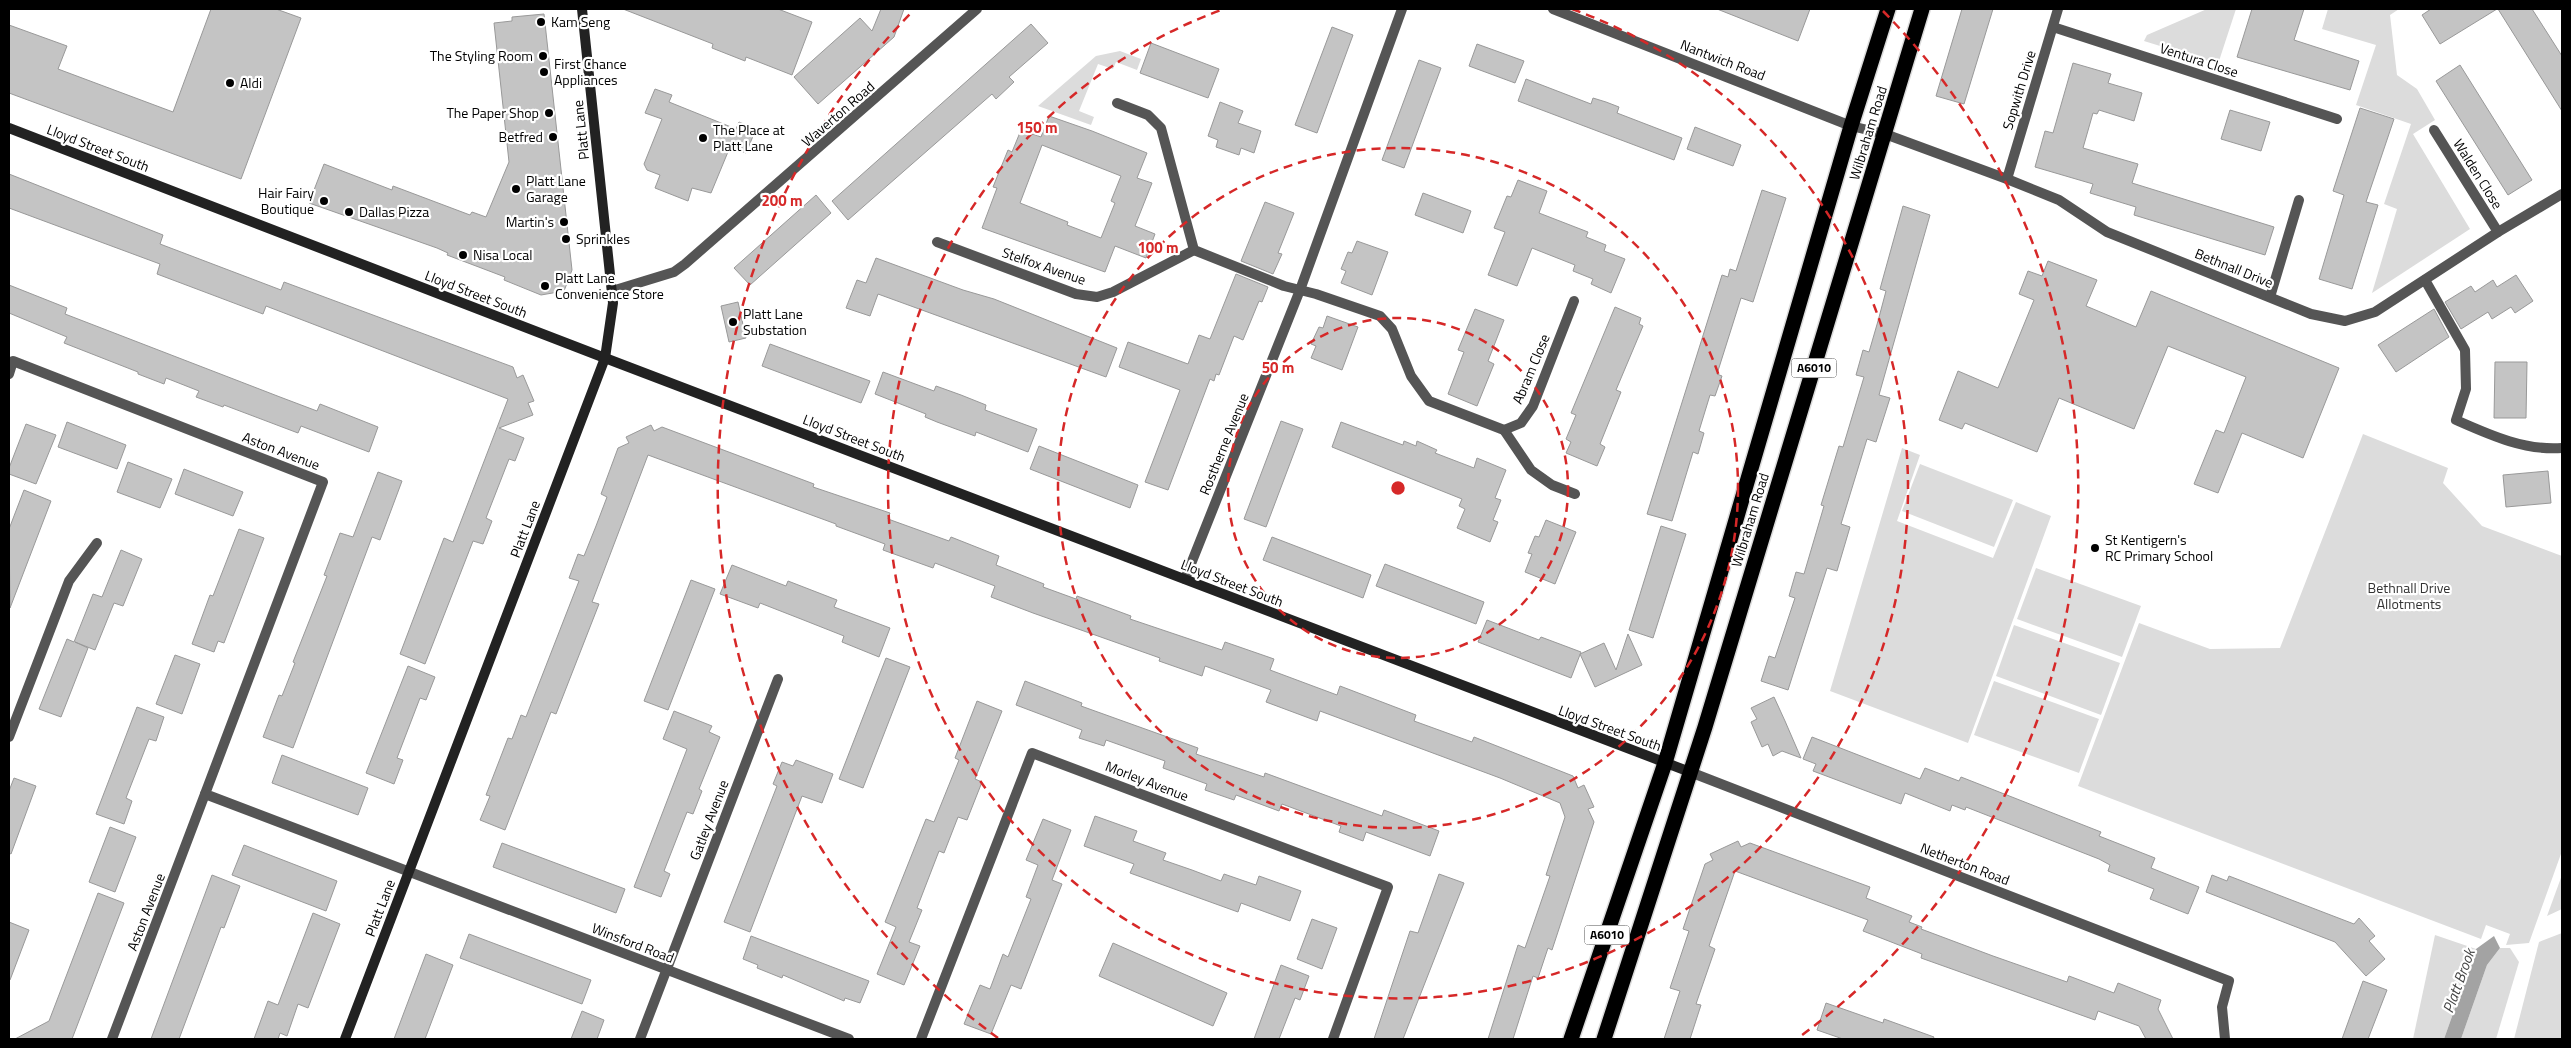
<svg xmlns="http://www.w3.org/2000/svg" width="2571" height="1048" viewBox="0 0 2571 1048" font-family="'Titillium Web',sans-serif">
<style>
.green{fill:#dcdcdc}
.water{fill:#a3a3a3}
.building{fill:#c4c4c4;stroke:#999;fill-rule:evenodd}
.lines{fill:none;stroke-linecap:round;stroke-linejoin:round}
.highway-casing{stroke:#dbdbdb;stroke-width:18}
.street{stroke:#555;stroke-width:10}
.secondary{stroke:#222;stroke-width:10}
.highway{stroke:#000;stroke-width:15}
.ring{fill:none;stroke:#d62828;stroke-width:2.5;stroke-dasharray:9 6}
.poi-dot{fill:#000;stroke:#fff;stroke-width:2}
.labels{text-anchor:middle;stroke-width:4.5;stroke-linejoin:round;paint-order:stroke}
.shield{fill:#fff;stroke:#4c4c4c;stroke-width:1}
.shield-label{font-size:12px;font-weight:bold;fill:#000}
.poi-label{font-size:14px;fill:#000;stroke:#fff;text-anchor:start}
.street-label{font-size:14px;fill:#000;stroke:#fff}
.park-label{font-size:14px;fill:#333;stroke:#fff}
.water-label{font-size:15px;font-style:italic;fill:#444;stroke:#fff}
.centre{fill:#d62828;stroke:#fff;stroke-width:2.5}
.ring-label{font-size:15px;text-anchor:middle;font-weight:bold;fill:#d62828;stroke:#fff;stroke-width:4.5;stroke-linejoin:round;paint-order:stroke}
</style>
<rect width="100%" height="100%" fill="#fff"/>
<g class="green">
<path d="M2207,9H2236L2218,64L2144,41L2147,35Z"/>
<path d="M2328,9H2399L2390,15L2397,75L2417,89L2435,120L2413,134L2470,229L2372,293L2397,209L2384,204L2411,124L2356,105L2376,45L2322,29Z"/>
<path d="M1120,51L1141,59L1137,70L1116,62L1113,69L1098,64L1079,111L1094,117L1091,125L1038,106L1096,56Z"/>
<path d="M2363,434L2448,468L2443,483L2482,526L2562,556V851L2529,943L2506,945L2510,934L2486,925L2481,939L2078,786L2139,623L2210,649L2280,648Z"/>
<path d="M1902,448L1920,455L1897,521L1993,558L2016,502L2051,516L1968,743L1830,691Z"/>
<path d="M1920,464L2013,500L1994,547L1902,511Z"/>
<path d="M2036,568L2141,606L2122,657L2017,619Z"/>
<path d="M2014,625L2120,663L2101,715L1996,676Z"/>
<path d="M1994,681L2099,719L2079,773L1974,735Z"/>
<path d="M2562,875V909L2547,916Z"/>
<path d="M2562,933V1039H2514L2539,942Z"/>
<path d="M2435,935L2476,949L2444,1039H2413Z"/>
<path d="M2500,948H2510L2519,962L2496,1039H2461L2487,965Z"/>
</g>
<path class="water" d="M2494,936L2500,948L2487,965L2461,1039H2444L2476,949Z"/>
<g class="building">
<path d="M211,9H276L301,18L241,179L9,93V25L67,46L58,69L173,112Z"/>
<path d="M623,9H778L812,22L792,75L746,57L745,61L712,48L713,44Z"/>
<path d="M881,9H904L894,37L818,104L794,77L860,18L872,31Z"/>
<path d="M1717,9H1810L1798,41Z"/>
<path d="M1962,9H1993L1964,104L1936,96Z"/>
<path d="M2252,9H2304L2294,40L2359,61L2350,90L2237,57Z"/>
<path d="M2431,9H2497L2440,44L2422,15Z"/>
<path d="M2498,9H2532L2562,56V111Z"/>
<path d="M544,14L572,270L564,291L541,295L504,280L505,277L447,255L448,253L437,248L309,203L324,164L392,190L393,186L470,215L472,212L486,217L509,162L494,23L512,21V17Z"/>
<path d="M1031,24L1048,43L1009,77L1014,82L996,99L992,94L848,220L832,201Z"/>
<path d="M1332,27L1353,35L1317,133L1295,125Z"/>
<path d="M1151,43L1219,69L1208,98L1140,73Z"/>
<path d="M1477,44L1524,61L1515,83L1469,66Z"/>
<path d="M1419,60L1441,68L1404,168L1382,160Z"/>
<path d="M2073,63L2111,74L2108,83L2142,93L2134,121L2099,110L2097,114L2093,113L2083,148L2138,164L2132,183L2274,227L2265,255L2134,215L2136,207L2090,193L2093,184L2035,167L2045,131L2053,133Z"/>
<path d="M2460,65L2532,180L2508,195L2436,81Z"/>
<path d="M1526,79L1591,104L1593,98L1606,102L1619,107L1617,113L1682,138L1674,160L1518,101Z"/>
<path d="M655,89L672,95L669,102L736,129L739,122L756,129L746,153L730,147L711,193L692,188L688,201L655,188L660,175L647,170L644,164L662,119L645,113Z"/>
<path d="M1220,102L1243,111L1238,123L1261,131L1254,153L1241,148L1239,155L1216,147L1218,140L1208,136Z"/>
<path d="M2360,108L2394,119L2366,202L2378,205L2352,289L2319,279L2344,195L2333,191Z"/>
<path d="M2230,110L2270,122L2261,151L2221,139Z"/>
<path d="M1049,116L1092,131L1147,153L1137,178L1152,183L1135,226L1155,234L1146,258L1115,246L1105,272L982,228L997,188L993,187L1008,150L1012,152L1021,130L1041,137ZM1042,145L1121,176L1111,201L1115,203L1101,238L1067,225L1068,222L1020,203Z"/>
<path d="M1695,127L1741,145L1733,166L1687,149Z"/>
<path d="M9,174L163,235L160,244L281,290L284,282L513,367L517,378L523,375L534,401L528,403L533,415L499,428L524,438L515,461L509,459L486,518L492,521L483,544L473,541L425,664L400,654L444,538L453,542L508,399L266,306L263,314L157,274L160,264L9,208Z"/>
<path d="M1518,180L1547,191L1539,213L1588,232L1586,237L1606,245L1604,251L1625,259L1611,293L1591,284L1593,279L1573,271L1575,265L1532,248L1517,286L1488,275L1505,232L1494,228L1507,196L1511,197Z"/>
<path d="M1762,190L1786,198L1753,302L1741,298L1717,374L1722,376L1715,396L1710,395L1699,431L1704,433L1698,454L1693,452L1672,521L1647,514L1722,275L1728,277L1730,269L1736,271Z"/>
<path d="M1423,193L1471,211L1463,233L1415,215Z"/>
<path d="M816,195L831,213L750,285L734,268Z"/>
<path d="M1265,202L1294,213L1278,253L1282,254L1273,274L1241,261Z"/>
<path d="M1903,206L1930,215L1879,395L1890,398L1876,442L1867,439L1841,524L1850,527L1837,571L1827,568L1788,690L1761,681L1769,656L1775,658L1795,598L1789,596L1796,572L1804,574L1824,506L1821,505L1839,446L1843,447L1864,377L1856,375L1863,350L1869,352L1878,321L1886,291L1880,289Z"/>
<path d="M1357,241L1388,252L1372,295L1341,283L1346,271L1341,269L1348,252L1352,253Z"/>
<path d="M876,258L963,290L994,299L1117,348L1106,377L878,294L870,316L846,308L857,280L866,283Z"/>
<path d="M2048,261L2097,280L2086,306L2136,327L2151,291L2339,368L2303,458L2242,433L2218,493L2194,484L2216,430L2224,433L2246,377L2168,346L2134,429L2059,398L2037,452L1965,423L1962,429L1939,420L1958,371L1998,388L2034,300L2019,294L2028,271L2042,276Z"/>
<path d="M1236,274L1268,287L1262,302L1259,301L1243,340L1234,336L1219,375L1216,374L1214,381L1210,379L1168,490L1145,482L1180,390L1119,367L1128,342L1188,364L1199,335L1210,339Z"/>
<path d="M2516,275L2533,301L2515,313L2511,307L2492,319L2488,312L2461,329L2445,302L2471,286L2475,292L2493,280L2497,287Z"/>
<path d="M9,285L67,308L65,314L280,397L317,411L320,404L378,427L369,452L301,426L298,433L224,405L223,407L196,397L199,391L166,378L164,384L138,374V372L64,343L67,337L9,313Z"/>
<path d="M738,302L746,338L729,342L721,306Z"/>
<path d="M1615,307L1641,318L1639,324L1643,326L1616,390L1621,392L1600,444L1605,447L1597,466L1566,453L1571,442L1566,439L1576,415L1571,413Z"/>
<path d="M1475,309L1504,320L1488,361L1494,364L1477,406L1448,394L1464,352L1458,350Z"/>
<path d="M2434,309L2449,337L2396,372L2378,345Z"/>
<path d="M1327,316L1358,327L1342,370L1311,358L1316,346L1311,344L1319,327L1323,328Z"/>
<path d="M770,344L870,381L861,403L762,366Z"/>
<path d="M2495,362H2527L2526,418H2494Z"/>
<path d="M883,372L934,391L936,386L961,395L986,405L985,410L1037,429L1028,452L976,432L975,436L937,422L925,417L926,414L875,394Z"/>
<path d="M1281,421L1303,429L1266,527L1244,519Z"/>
<path d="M67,422L126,445L117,469L58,447Z"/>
<path d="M1341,422L1403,445L1404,441L1416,446L1417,441L1437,450L1435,453L1474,468L1477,458L1506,470L1495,498L1501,500L1493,520L1498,522L1490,542L1457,528L1465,509L1459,506L1462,499L1332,447Z"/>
<path d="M26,424L56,435L36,484L9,474V468Z"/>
<path d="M651,425L654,431L662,427L814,484L813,487L890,513L888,519L949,541L951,537L999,556L996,565L1044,584L1043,587L1076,599L1077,596L1131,616L1130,619L1222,650L1225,642L1274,659L1270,670L1337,695L1340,686L1416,715L1414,721L1472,742L1474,737L1573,776L1578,788L1584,785L1594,807L1588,809L1594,822L1552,950L1548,948L1538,978L1533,976L1513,1039H1488L1518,945L1525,948L1550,876L1546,875L1565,817L1560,803L1500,778L1320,711L1317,721L1266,702L1271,690L1205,666L1202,676L1159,661L1160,658L1033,613L991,597L995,586L935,563L933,568L883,550L885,544L836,526V524L648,455L592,602L599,604L556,714L551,712L505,830L480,820L490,796L486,795L508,738L512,739L521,715L526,717L579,581L569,578L578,554L584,556L596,526L607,497L601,494L618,448L629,443L626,437Z"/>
<path d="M1039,446L1138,485L1130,508L1030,469Z"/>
<path d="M128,462L172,479L160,508L117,492Z"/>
<path d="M184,469L243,492L233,516L175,494Z"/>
<path d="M2548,471L2551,503L2506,507L2503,475Z"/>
<path d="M378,472L402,481L380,540L372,537L293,748L263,737L279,695L282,696L295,663L293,662L327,576L324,575L340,533L353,537Z"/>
<path d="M24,490L51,501L10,608L9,529Z"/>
<path d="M1546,520L1576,532L1555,584L1525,572L1532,554L1528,553L1535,536L1539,537Z"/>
<path d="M1661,526L1686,534L1653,638L1629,630Z"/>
<path d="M239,529L264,538L224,643L218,641L214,652L192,644L210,595L213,596Z"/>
<path d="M1272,537L1371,575L1363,598L1263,560Z"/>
<path d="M121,550L142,559L123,606L114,603L95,650L75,642L88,648L61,717L39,709L67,639L74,642L93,594L102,597Z"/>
<path d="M1385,564L1484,602L1476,624L1376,586Z"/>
<path d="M732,565L786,586L788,581L837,600L834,607L890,628L879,657L842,642L844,636L801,619L760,603L758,608L720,594Z"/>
<path d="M691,580L715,589L668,710L644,701Z"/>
<path d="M1487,620L1539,640L1541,637L1581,652L1571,678L1478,642Z"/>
<path d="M1628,634L1642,665L1595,687L1580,654L1604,643L1616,670Z"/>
<path d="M175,655L200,664L182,714L156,704Z"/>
<path d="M886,658L910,667L863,788L839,779Z"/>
<path d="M408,666L435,677L426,700L420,698L397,758L403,760L394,784L366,773Z"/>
<path d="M1025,681L1082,703L1081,706L1198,748L1196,754L1264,777L1265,773L1382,816L1384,810L1439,831L1430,856L1366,832L1363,841L1339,832L1341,826L1282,804L1279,811L1236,795L1234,800L1205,790L1207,784L1163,768L1165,761L1106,740L1104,746L1079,738L1082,730L1016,705Z"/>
<path d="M1774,697L1785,721L1801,758L1782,751L1773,756L1768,744L1762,747L1751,722L1757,719L1751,708Z"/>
<path d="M977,701L1002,711L975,779L982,782L967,820L958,817L944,853L939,851L917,908L922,910L909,942L920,946L904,985L877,974L896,927L885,922L926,819L934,822L959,760L955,758Z"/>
<path d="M137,707L164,717L156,741L149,739L126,798L132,801L124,824L96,814Z"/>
<path d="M674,711L712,726L709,732L720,737L699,789L702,791L693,814L687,812L664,871L670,874L661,897L634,887L687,749L663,739Z"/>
<path d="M1812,737L1920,779L1925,768L1959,781L1961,777L2101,832L2099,836L2155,858L2151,868L2199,887L2188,914L2150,899L2154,889L2108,871L2110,865L2099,859L1966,807L1965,810L1952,805L1950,811L1905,793L1901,804L1813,771L1816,764L1803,759Z"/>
<path d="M282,755L368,788L358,815L272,783Z"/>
<path d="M796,760L833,774L822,803L802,796L750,932L724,922L777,786L773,784L782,762L793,766Z"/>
<path d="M14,778L36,786L11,854L9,853V791Z"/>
<path d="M1095,816L1137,831L1133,841L1166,853L1163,860L1192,870L1221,881L1224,874L1256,885L1259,876L1301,891L1290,921L1241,903L1238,912L1130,873L1134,864L1084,846Z"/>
<path d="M1043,819L1071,830L1052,880L1062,884L1021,989L1011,985L991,1034L964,1024L980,985L990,989L1003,954L1008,957L1031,899L1026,897L1038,865L1026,860Z"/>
<path d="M110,827L136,837L115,892L89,882Z"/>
<path d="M1738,841L1741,847L1750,843L1870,887L1866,898L1912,916L1909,922L1922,927L1921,929L1993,956L2067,982L2069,976L2114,993L2118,983L2161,1000L2158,1009L2173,1039H2146L2139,1026L2098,1011L2095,1020L1921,958L1922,954L1863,931L1868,920L1735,871L1709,946L1715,949L1696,1004L1701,1005L1690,1039H1664L1680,991L1670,988L1689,931L1683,929L1705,864L1713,860L1710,854Z"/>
<path d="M502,843L625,889L616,913L493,867Z"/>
<path d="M244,845L337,881L326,911L232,875Z"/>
<path d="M1439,874L1464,883L1403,1039H1374L1410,931L1418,933Z"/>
<path d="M212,875L240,886L224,928L221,927L179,1039H151Z"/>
<path d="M2212,875L2227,881L2229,876L2354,924L2359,918L2375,936L2369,941L2385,959L2366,976L2335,942L2206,892Z"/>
<path d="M98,893L124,903L72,1039H15L49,1021Z"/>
<path d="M313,913L340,924L308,1008L298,1004L287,1036L280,1033L278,1039H254L268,1001L278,1005Z"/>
<path d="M1312,919L1337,928L1322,969L1297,959Z"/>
<path d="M9,922L29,930L10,980H9Z"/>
<path d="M469,934L591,980L582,1004L460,958Z"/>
<path d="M751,936L869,981L860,1003L845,998L844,1001L783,975L782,978L757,968L758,965L743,959Z"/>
<path d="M1113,943L1227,993L1213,1026L1099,976Z"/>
<path d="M426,954L453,965L425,1039H394Z"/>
<path d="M1281,965L1309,976L1300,1000L1295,998L1279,1039H1254Z"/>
<path d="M2363,981L2387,990L2368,1039H2342Z"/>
<path d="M1826,1003L1883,1023L1884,1019L1934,1037L1933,1039H1843L1817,1030Z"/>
<path d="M582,1011L604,1020L597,1039H571Z"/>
</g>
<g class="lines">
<defs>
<g id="highway">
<path d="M1571,1039L1665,763L1851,126L1888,9"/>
<path d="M1604,1039L1705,727L1922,9"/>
</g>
</defs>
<use href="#highway" class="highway-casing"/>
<g class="street">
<path d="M1553,9L1851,126L1885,134L2007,179L2059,200L2107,232L2311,314L2345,321L2375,312L2498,232L2562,194"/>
<path d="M2053,27L2337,119"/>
<path d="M1117,103L1148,115L1161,128L1194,250L1284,286L1316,294L1380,316L1392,329L1411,376L1429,401L1504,430"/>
<path d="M2434,130L2498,232"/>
<path d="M2007,179L2058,9"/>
<path d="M937,242L1076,294L1097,297L1113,292L1194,250"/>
<path d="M2425,280L2465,350L2466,389L2456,420C2490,435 2525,451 2562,448"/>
<path d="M612,291L674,272L685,264L977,9"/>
<path d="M2270,297L2299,200"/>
<path d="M1574,301L1533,406L1521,423L1504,430L1531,470L1552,485L1575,494"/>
<path d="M9,374L13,361L323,482L205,794L849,1039"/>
<path d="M1185,579L1300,290L1402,9"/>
<path d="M9,737L69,581L97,543"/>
<path d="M1690,772L2229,981L2222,1007L2225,1039"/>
<path d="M112,1039L205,794"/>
<path d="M640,1039L778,679"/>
<path d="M921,1039L1032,753L1388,887L1333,1039"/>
</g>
<g class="secondary">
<path d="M9,128L605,358L1690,772"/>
<path d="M345,1039L605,358L613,303L582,9"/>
</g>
<use href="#highway" class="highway"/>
</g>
<g class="ring">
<circle cx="1398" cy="488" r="170"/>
<circle cx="1398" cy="488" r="340"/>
<path d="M1572 9A510 510 0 1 1 1224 9"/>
<path d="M998 1038A680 680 0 0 1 913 11M1883 11A680 680 0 0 1 1798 1038"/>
</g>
<g class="poi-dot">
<circle cx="541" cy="22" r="5"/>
<circle cx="543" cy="56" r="5"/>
<circle cx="544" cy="72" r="5"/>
<circle cx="230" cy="83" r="5"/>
<circle cx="549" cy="113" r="5"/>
<circle cx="553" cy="137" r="5"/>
<circle cx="703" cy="138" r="5"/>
<circle cx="516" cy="189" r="5"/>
<circle cx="324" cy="201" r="5"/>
<circle cx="349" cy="212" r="5"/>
<circle cx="564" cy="222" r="5"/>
<circle cx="566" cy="239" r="5"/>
<circle cx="463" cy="255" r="5"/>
<circle cx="545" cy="286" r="5"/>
<circle cx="733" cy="322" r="5"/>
<circle cx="2095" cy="548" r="5"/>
</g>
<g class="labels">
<g class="shield">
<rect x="1791.5" y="358.5" width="45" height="19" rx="4"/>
<rect x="1584.5" y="925.5" width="45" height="19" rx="4"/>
</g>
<g class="shield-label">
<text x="1814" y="372">A6010</text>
<text x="1607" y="939">A6010</text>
</g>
<g class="poi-label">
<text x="551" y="27">Kam Seng</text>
<text x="533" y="61" text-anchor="end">The Styling Room</text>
<text x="554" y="69">First Chance<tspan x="554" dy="16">Appliances</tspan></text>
<text x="240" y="88">Aldi</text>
<text x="539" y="118" text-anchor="end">The Paper Shop</text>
<text x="713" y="135">The Place at<tspan x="713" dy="16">Platt Lane</tspan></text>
<text x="543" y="142" text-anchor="end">Betfred</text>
<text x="526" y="186">Platt Lane<tspan x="526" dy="16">Garage</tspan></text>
<text x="314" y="198" text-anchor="end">Hair Fairy<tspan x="314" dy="16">Boutique</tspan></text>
<text x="359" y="217">Dallas Pizza</text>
<text x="554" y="227" text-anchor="end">Martin's</text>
<text x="576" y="244">Sprinkles</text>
<text x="473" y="260">Nisa Local</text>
<text x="555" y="283">Platt Lane<tspan x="555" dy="16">Convenience Store</tspan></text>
<text x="743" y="319">Platt Lane<tspan x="743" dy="16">Substation</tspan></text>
<text x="2105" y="545">St Kentigern's<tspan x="2105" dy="16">RC Primary School</tspan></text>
</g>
<g class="street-label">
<text transform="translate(1723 60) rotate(21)" y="5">Nantwich Road</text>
<text transform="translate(2199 60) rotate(18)" y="5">Ventura Close</text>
<text transform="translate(2019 90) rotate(-73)" y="5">Sopwith Drive</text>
<text transform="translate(838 114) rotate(-41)" y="5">Waverton Road</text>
<text transform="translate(581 130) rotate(-96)" y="5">Platt Lane</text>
<text transform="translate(1868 133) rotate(-73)" y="5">Wilbraham Road</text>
<text transform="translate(98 148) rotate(21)" y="5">Lloyd Street South</text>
<text transform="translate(2478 174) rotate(58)" y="5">Walden Close</text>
<text transform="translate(1044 266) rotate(19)" y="5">Stelfox Avenue</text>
<text transform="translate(2234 268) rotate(22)" y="5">Bethnall Drive</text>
<text transform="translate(476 294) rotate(21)" y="5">Lloyd Street South</text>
<text transform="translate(1531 369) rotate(-67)" y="5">Abram Close</text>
<text transform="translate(854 438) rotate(21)" y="5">Lloyd Street South</text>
<text transform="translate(1224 444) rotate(-68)" y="5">Rostherne Avenue</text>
<text transform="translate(281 451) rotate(21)" y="5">Aston Avenue</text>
<text transform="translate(1750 520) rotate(-73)" y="5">Wilbraham Road</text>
<text transform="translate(525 529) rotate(-69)" y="5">Platt Lane</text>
<text transform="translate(1232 583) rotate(21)" y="5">Lloyd Street South</text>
<text transform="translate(1610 728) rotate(20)" y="5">Lloyd Street South</text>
<text transform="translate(1147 781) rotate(21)" y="5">Morley Avenue</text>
<text transform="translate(709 820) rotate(-69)" y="5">Gatley Avenue</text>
<text transform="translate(1965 864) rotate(21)" y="5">Netherton Road</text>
<text transform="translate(380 908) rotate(-69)" y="5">Platt Lane</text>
<text transform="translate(146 912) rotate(-69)" y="5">Aston Avenue</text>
<text transform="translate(633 943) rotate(21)" y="5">Winsford Road</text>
</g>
<g class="park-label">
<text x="2409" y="593">Bethnall Drive<tspan x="2409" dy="16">Allotments</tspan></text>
</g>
<g class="water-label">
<text transform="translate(2459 981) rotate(-70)" y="5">Platt Brook</text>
</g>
</g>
<circle cx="1398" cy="488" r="8" class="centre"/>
<g class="ring-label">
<text x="1037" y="133">150 m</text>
<text x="782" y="206">200 m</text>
<text x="1158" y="253">100 m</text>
<text x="1278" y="373">50 m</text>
</g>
<rect width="2571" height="1048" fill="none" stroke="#000000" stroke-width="20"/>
</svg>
